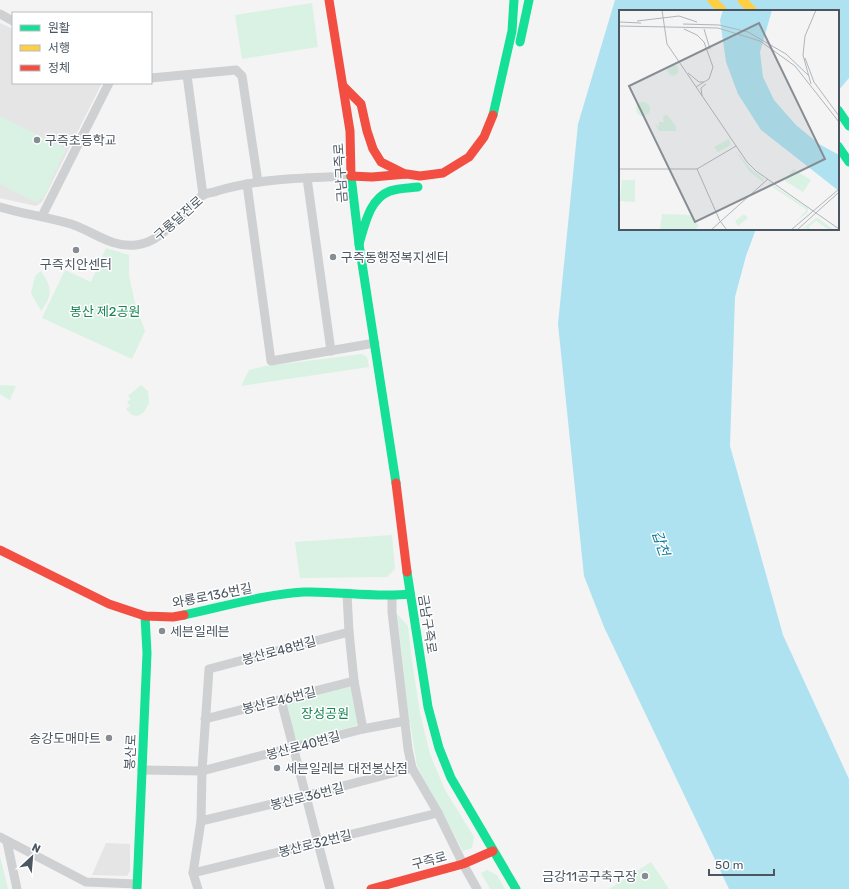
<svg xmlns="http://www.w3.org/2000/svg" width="849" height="889" viewBox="0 0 849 889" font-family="Rubik,'Noto Sans KR',sans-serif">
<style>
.education{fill:#e6e5e6}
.green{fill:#d9f2e3}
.water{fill:#aee2f0}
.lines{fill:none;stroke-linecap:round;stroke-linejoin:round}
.street{stroke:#ced0d2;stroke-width:9}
.fast{stroke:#16e098;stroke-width:9}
.slow{stroke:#ffcf43;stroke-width:9}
.jam{stroke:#f24e42;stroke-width:9}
.poi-dot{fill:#868d94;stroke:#fff;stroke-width:1.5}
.labels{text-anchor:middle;stroke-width:3;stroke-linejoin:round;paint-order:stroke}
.poi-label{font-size:13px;fill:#4a5661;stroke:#fff;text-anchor:start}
.street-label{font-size:13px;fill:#4a5661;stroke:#fff}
.park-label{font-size:13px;fill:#17864f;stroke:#fff}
.water-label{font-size:14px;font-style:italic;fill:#0c7c9b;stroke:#fff}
.inset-road{fill:none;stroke:#b0b5b9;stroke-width:1}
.view{fill:#868d94;fill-opacity:0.15;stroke:#868d94;stroke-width:2}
.inset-edge{fill:none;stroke:#4a5661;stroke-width:2}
</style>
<rect width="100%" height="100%" fill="#f4f4f4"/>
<g class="education">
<path d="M0,23L13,29V83H102L42,202L36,206L0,198Z"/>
<path d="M106,843L130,844V871L127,876L92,875Z"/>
</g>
<g class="green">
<path d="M312,3L318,47L242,59L235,15Z"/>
<path d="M0,116L66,149L43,198L35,202L0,184Z"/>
<path d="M106,248L129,255V276L135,303L145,331L132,359L42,318L65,270L91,282Z"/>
<path d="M41,271C52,287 53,295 41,311L31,293L35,276Z"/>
<path d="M362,354L367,357L369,367L241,386L249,370L266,366Z"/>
<path d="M0,385L16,386L10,400L0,394Z"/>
<path d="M141,385L148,391L149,403L144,412L138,416L132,415L126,409L130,406L127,402L131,399L128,396Z"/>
<path d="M392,535L395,569L387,577L300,578L295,542Z"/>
<path d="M397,614L408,626L412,661L420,713L430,754L445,790L474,837L472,848L463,851L417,766L408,709Z"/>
<path d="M349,686L352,688L359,723L355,726L297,742L286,707L288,702Z"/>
<path d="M0,856L8,889H0Z"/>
<path d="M651,862L669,889H609Z"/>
<path d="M487,870L497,875L505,889H490L481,873Z"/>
</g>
<path class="water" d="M615,0H849V78L838,91V11H620V229H756L746,256L735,297L730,446L783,635L849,779V889H729L604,627L584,576L558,324L578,124Z"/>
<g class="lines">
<g class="street">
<path d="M0,14L13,21"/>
<path d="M187,75L203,195"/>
<path d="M151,78L236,70L242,76L258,182"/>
<path d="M307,178L331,351"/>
<path d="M247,184L271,361L375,343"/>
<path d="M0,207C23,214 47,217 71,224C93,231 111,248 136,245C166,242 179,210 202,196C206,193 212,193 217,191C259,178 307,178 351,176"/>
<path d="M42,216L109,83"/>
<path d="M347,594L349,632L354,681L363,729"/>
<path d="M392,596V612L408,749L412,768L438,813L463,864L477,889"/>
<path d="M281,700L330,889"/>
<path d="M205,719L354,681"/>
<path d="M142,770L202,771L363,729L405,721"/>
<path d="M201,821L305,796L412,768"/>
<path d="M0,837L86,882L137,884"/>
<path d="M7,842L17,889"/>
<path d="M193,873L438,813"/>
<path d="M198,889L193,873L201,821L202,771L209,669L349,632"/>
</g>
<g class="fast">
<path d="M520,42L529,0"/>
<path d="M838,110L849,126"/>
<path d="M493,115L512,31L514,0"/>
<path d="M838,146L849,162"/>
<path d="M351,176L359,244L396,483"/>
<path d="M359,244C365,225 369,199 390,191C398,188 409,188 418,187"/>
<path d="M407,572L428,707L439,748L451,778L516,889"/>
<path d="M184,615C222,607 266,594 304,592C339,591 374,598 410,594"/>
<path d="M137,889L147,653L145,616"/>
</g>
<g class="slow">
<path d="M712,0L723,11"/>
<path d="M742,0L753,11"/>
</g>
<g class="jam">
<path d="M329,0L350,131L351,176"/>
<path d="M343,86L361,104L367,131L373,149L381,162L405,174"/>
<path d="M351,176L372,177L407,174L420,176L443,173L469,157L484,137L493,115"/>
<path d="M396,483L407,572"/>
<path d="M0,550L109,604L145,616L173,617L184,615"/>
<path d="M371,889L463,864L493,851"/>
</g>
</g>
<g class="poi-dot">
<circle cx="37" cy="140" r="4"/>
<circle cx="76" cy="250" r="4"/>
<circle cx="333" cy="257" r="4"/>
<circle cx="162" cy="631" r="4"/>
<circle cx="109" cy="738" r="4"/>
<circle cx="277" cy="768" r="4"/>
<circle cx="645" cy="876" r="4"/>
</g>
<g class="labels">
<g class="poi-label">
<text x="45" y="145">구즉초등학교</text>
<text x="341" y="262">구즉동행정복지센터</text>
<text x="76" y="269" text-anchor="middle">구즉치안센터</text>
<text x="170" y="636">세븐일레븐</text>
<text x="101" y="743" text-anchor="end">송강도매마트</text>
<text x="285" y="773">세븐일레븐 대전봉산점</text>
<text x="637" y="881" text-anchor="end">금강11공구축구장</text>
</g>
<g class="street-label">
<text transform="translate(340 173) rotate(-94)" y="5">금남구즉로</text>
<text transform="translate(178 218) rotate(-41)" y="5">구룡달전로</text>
<text transform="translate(212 595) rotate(-11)" y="5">와룡로136번길</text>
<text transform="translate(428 624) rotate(81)" y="5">금남구즉로</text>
<text transform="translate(279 650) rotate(-15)" y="5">봉산로48번길</text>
<text transform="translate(279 700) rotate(-14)" y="5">봉산로46번길</text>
<text transform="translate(303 745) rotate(-15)" y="5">봉산로40번길</text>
<text transform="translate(130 752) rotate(-87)" y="5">봉산로</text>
<text transform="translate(307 796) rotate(-14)" y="5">봉산로36번길</text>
<text transform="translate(315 843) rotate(-14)" y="5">봉산로32번길</text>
<text transform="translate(429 860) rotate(-15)" y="5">구즉로</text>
</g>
<g class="park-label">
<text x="105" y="316">봉산 제2공원</text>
<text x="325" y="718">장성공원</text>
</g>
<g class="water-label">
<text transform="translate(661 543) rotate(71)" y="5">갑천</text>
</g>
</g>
<g transform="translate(619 10)">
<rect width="220" height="220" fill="#f4f4f4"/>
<path d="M48.5 60a5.5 5.5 0 1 1 11 0a5.5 5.5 0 1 1-11 0ZM17 99a7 7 0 1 1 14 0a7 7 0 1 1-14 0ZM48,105L57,116V121H40L36,114L40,117V112H45L44,106ZM110,129L112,135L99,142L95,137ZM116,140L132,159L145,169L144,172L131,162ZM174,159L192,170L184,182L166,171ZM3,170H16V192L1,191ZM151,173L189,198V202L176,212L188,200L149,174ZM43,204L72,205L80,216L76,220H41ZM125,204L129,208L119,216L116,211ZM197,208H199L215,220H210L197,211L189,217L193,220H187L188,217L182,220Z" fill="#d9f2e3"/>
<path d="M104,0H153L141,42L144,67L155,90L177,115L200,134L220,145V181L142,120L119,84L107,52L101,10Z" fill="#aee2f0"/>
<path class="inset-road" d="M43,0L48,34L128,152L137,161L220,219M18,11L60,6L78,12M0,12L22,13M64,14L100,15L129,22L167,44L189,65M0,16L99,18L141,31L176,56L220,112M65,19L78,25L85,32L94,57L90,69L77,77M85,19L91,39M186,48L195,72L220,106M69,63L80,72H85M192,74L184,45L186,26L197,0M83,86L82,78L87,74M0,159H78L117,136M78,159L101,211L108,220M92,220L149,169M172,220L220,179M178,220L219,183"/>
<path class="view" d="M140,13L206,149L76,212L10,76Z"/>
<rect width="220" height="220" class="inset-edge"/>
</g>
<rect x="12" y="12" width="140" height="72" fill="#ffffff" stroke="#b7bbc0"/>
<rect x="20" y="25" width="20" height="6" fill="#16e098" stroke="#b7bbc0"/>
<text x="48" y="32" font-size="12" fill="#4a5661">원활</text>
<rect x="20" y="45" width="20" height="6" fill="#ffcf43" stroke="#b7bbc0"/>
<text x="48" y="52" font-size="12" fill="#4a5661">서행</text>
<rect x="20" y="65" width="20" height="6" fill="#f24e42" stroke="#b7bbc0"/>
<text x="48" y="72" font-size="12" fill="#4a5661">정체</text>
<g transform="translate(32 857) rotate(26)" stroke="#ffffff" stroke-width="3" paint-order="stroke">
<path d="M0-3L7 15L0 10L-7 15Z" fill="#4a5661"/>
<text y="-6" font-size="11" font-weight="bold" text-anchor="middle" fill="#4a5661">N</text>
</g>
<path d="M709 869v6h65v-6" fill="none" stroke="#4a5661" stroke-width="2"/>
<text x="715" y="869" font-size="12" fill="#4a5661" stroke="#ffffff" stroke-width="3" paint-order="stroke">50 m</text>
</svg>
